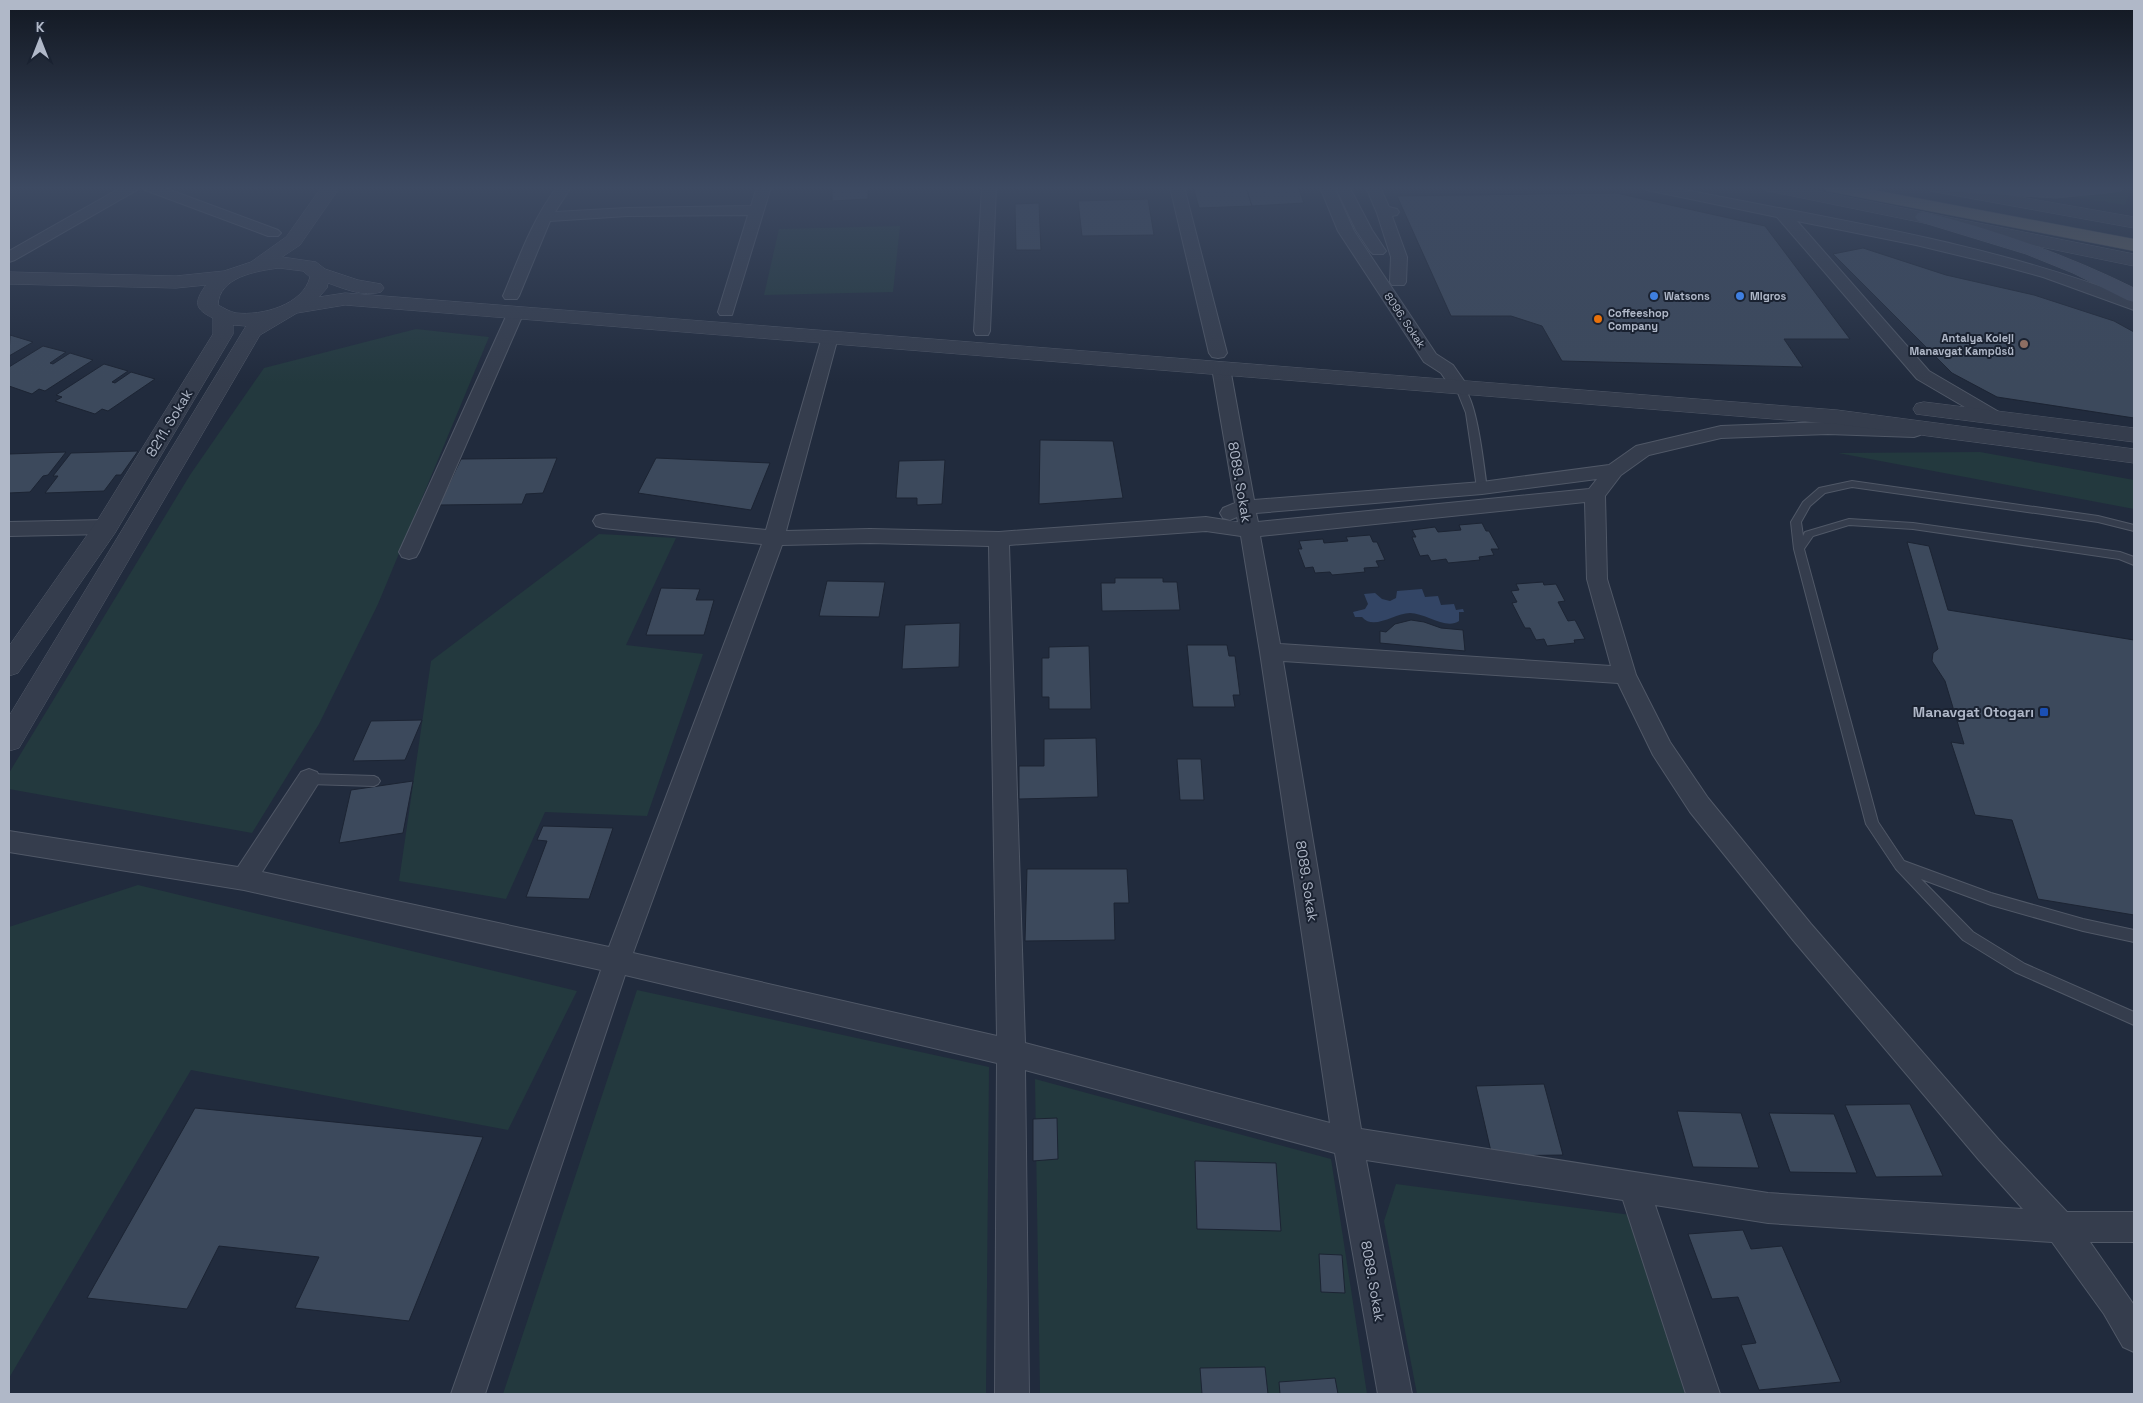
<svg xmlns="http://www.w3.org/2000/svg" width="2143" height="1403" viewBox="0 0 2143 1403" font-family="'Space Grotesk',sans-serif">
<style>
.green{fill:#23393e}
.water{fill:#334565}
.building{fill:#3c495c;stroke:#1c2433}
.lines{fill:none;stroke-linecap:round;stroke-linejoin:round}
.service-casing{stroke:#505867;stroke-width:2}
.minor-casing{stroke:#505867;stroke-width:2}
.tertiary-casing{stroke:#505867;stroke-width:1}
.secondary-casing{stroke:#505867;stroke-width:1}
.trunk-casing{stroke:#3d4554;stroke-width:1}
.service{fill:#353d4d;fill-rule:evenodd}
.minor{fill:#353d4d;fill-rule:evenodd}
.tertiary{fill:#353d4d;fill-rule:evenodd}
.secondary{fill:#424c60;fill-rule:evenodd}
.trunk{fill:#62625f;fill-rule:evenodd}
.shop-dot{fill:#3f7fe0;stroke:#1a2231;stroke-width:2}
.food-dot{fill:#e8710a;stroke:#1a2231;stroke-width:2}
.education-dot{fill:#8d6e63;stroke:#1a2231;stroke-width:2}
.transit-dot{fill:#1a4fb4;stroke:#1a2231;stroke-width:2}
.labels{text-anchor:middle;stroke-width:4;stroke-linejoin:round;paint-order:stroke}
.far-poi-label{font-size:11px;font-weight:bold;fill:#b0b8c8;stroke:#1a2231;text-anchor:start}
.far-street-label{font-size:11px;fill:#b0b8c8;stroke:#1a2231}
.street-label{font-size:14px;fill:#b0b8c8;stroke:#1a2231}
.poi-label{font-size:14px;font-weight:bold;fill:#b0b8c8;stroke:#1a2231;text-anchor:end}
</style>
<rect width="100%" height="100%" fill="#212b3d"/>
<g class="green">
<path d="M2131,188L2125,205L2063,195Z"/>
<path d="M900,226L893,292L764,295L779,229Z"/>
<path d="M416,329L489,337L378,604L319,724L252,833L9,789V773L190,475L264,368Z"/>
<path d="M1980,452L2134,480V509L1838,453Z"/>
<path d="M599,534L676,538L626,645L703,654L647,816L545,812L506,899L399,881L431,661Z"/>
<path d="M138,885L577,991L508,1130L191,1070L9,1378V927Z"/>
<path d="M637,990L989,1067L986,1394H503Z"/>
<path d="M1035,1079L1331,1159L1367,1394H1040Z"/>
<path d="M1396,1184L1631,1215L1685,1394H1417L1384,1221Z"/>
</g>
<path class="water" d="M1422,589L1425,597L1438,596L1441,605L1454,604L1456,610L1463,609L1464,612H1459V621C1446,630 1425,613 1410,613C1394,613 1374,631 1362,617H1355L1353,612L1365,609L1368,604L1364,594L1375,593L1382,599L1390,601L1396,598L1397,591Z"/>
<g class="building">
<path d="M832,187H868V199L832,201Z"/>
<path d="M1193,187H1246L1252,206L1199,208Z"/>
<path d="M1246,187H1298L1304,203L1252,206Z"/>
<path d="M1616,193L1765,226L1850,339H1784L1803,367L1562,361L1542,326L1511,316H1451L1397,196Z"/>
<path d="M1148,199L1154,235L1082,236L1078,201Z"/>
<path d="M1039,203L1041,250H1016L1015,204Z"/>
<path d="M1863,248L1946,275L2034,295L2114,321L2134,332V418L1997,397L1952,373L1833,254Z"/>
<path d="M10,335L33,342L9,356Z"/>
<path d="M43,346L66,352L50,363L53,364L70,353L93,360L45,391L39,389L32,394L9,386V367Z"/>
<path d="M104,364L128,371L112,382L115,383L131,372L155,379L108,411L102,409L95,414L55,401L62,397L56,395Z"/>
<path d="M1040,440L1113,441L1123,498L1039,504Z"/>
<path d="M138,451L121,475H116L104,491L45,493L58,476H53L71,453Z"/>
<path d="M66,452L48,475L43,476L30,492L9,493V454Z"/>
<path d="M557,458L543,493L526,494L522,504L439,505L461,459Z"/>
<path d="M656,458L770,463L751,510L638,493Z"/>
<path d="M945,460L942,504L917,505V498H896L899,461Z"/>
<path d="M1482,523L1486,531H1489L1499,549H1491L1494,555L1479,557L1480,560L1448,563L1446,559L1431,561L1428,555L1420,556L1412,537H1416L1412,530L1435,527L1438,532L1461,530L1459,525Z"/>
<path d="M1370,535L1373,542H1377L1385,560L1376,561L1379,567L1364,568L1365,572L1332,575L1330,572L1315,573L1313,567L1305,568L1298,549H1302L1299,541L1323,539L1324,543L1348,541L1346,537Z"/>
<path d="M1907,542L1929,546L1948,610L2134,640V915L2038,899L2012,820L1975,815L1951,742L1964,744L1945,681L1932,661L1933,653L1938,649Z"/>
<path d="M1115,578H1163V582H1177L1180,610L1102,611L1101,583H1115Z"/>
<path d="M827,581L885,582L879,617L819,616Z"/>
<path d="M1543,582L1544,585L1556,584L1565,601L1558,602L1568,621L1575,620L1585,639L1574,640L1575,643L1547,646L1544,639L1536,640L1530,628H1525L1512,603L1517,602L1511,591L1519,590L1516,584Z"/>
<path d="M661,588L700,589L696,600H714L704,635H646Z"/>
<path d="M1411,620L1424,622L1441,628L1463,630L1465,651L1380,643V631L1386,632L1395,624Z"/>
<path d="M960,623L959,667L902,669L905,625Z"/>
<path d="M1187,645H1227L1229,656H1235L1240,695H1233L1235,707H1193Z"/>
<path d="M1089,646L1091,709H1049V697H1042V658H1049V647Z"/>
<path d="M422,720L405,760L353,761L371,721Z"/>
<path d="M1096,738L1098,797L1019,799V766H1044V739Z"/>
<path d="M1177,759H1201L1204,800H1180Z"/>
<path d="M413,781L403,833L339,843L351,790Z"/>
<path d="M543,826L613,828L589,899L526,897L547,841L537,840Z"/>
<path d="M1027,869H1127L1129,903H1114L1115,940L1025,941Z"/>
<path d="M1544,1084L1563,1155L1492,1156L1476,1086Z"/>
<path d="M1910,1104L1943,1176L1876,1177L1845,1105Z"/>
<path d="M195,1108L483,1137L409,1321L295,1308L319,1257L219,1246L187,1309L87,1298Z"/>
<path d="M1677,1111L1741,1113L1759,1168L1693,1167Z"/>
<path d="M1769,1113L1834,1114L1857,1173L1790,1172Z"/>
<path d="M1057,1118L1058,1159L1033,1161V1119Z"/>
<path d="M1195,1161L1276,1163L1281,1231L1197,1229Z"/>
<path d="M1743,1230L1751,1249L1782,1246L1841,1382L1759,1390L1741,1345L1756,1343L1738,1297L1712,1299L1688,1234Z"/>
<path d="M1319,1254L1342,1255L1345,1293L1321,1292Z"/>
<path d="M1265,1367L1268,1394H1202L1200,1368Z"/>
<path d="M1335,1378L1338,1394H1280L1279,1382Z"/>
</g>
<g class="lines">
<defs>
<g id="service">
<path d="M1460,385C1477,392 1484,469 1487,488L1482,491L1477,488L1466,413L1456,388Z"/>
<path d="M1852,481L2098,516L2134,525V531L2098,522L1852,487L1825,493L1810,506L1801,522L1803,536L1805,532L1849,519L1913,523L2120,552L2134,557V565L2119,559L1913,529L1849,525L1813,536L1804,549L1878,822L1904,861L1991,893L2083,919L2134,930V942L2083,931L1991,905L1921,879L1973,932L2025,964L2134,1012V1025L2015,972L1963,940L1896,869L1866,824L1794,549L1791,522L1803,502L1819,488Z"/>
<path d="M309,774L374,776L378,778L380,781L378,784L374,786L309,784L305,782L303,779L305,776Z"/>
</g>
<g id="minor">
<path d="M122,187H139L137,190L15,260L9,262V251Z"/>
<path d="M143,187H162L278,230L281,233L278,236H268L145,190Z"/>
<path d="M557,187H571L555,212L627,208L751,206L757,187H771L732,315H720L718,312L748,215L627,216L550,221L519,296L517,299H505L503,296C519,258 532,220 557,187Z"/>
<path d="M982,187H996L990,331L988,335H976L974,331Z"/>
<path d="M1170,187H1184L1227,353L1224,357L1218,358L1212,357L1209,353Z"/>
<path d="M1320,187H1334L1354,231L1436,354L1453,365L1469,388L1466,392L1460,393L1454,392L1441,373L1424,362L1338,231Z"/>
<path d="M1339,187H1349L1351,190L1372,230L1386,251L1383,254H1373L1370,251L1356,230L1337,190Z"/>
<path d="M1366,187H1380L1389,207L1397,209L1399,212L1397,215L1392,216L1407,257L1406,282L1404,285H1392L1390,282L1391,257L1377,213Z"/>
<path d="M1645,187H1671C1827,219 1986,241 2134,299V310L2043,277L1999,265L1916,245L1797,221L1929,371L1999,412L2002,416L1999,420L1993,422L1987,420L1917,379L1777,217L1652,191L1647,190Z"/>
<path d="M516,307L522,309L524,312L419,552L416,557L409,559L402,557L399,552L508,312L510,309Z"/>
<path d="M830,332L836,333L838,337L786,531L870,529L999,532L1206,517L1238,522L1237,517L1230,520L1223,518L1220,513L1223,508L1235,503L1212,368L1215,364L1221,363L1227,364L1230,368L1254,500L1482,482L1609,465L1636,446L1721,426L1828,422L1920,427L1923,431L1920,435L1914,437L1828,434L1721,438L1649,455L1621,475L1605,496L1607,579L1636,675L1670,742L1708,798L1811,924L1999,1140L2067,1212H2134V1242H2090L2134,1305V1352L2123,1347L2104,1314L2052,1242L1768,1223L1655,1205L1720,1394H1686L1623,1200L1366,1160L1412,1394H1378L1335,1153L1025,1070L1029,1394H995L997,1063L625,975L485,1394H451L601,970L244,890L9,852V831L238,867L301,772L309,769L317,772L321,779L262,872L609,947L762,544L603,528L596,526L593,521L596,516L603,514L766,530L822,337L824,333ZM1597,479L1589,489L1258,522L1256,513L1482,494ZM1585,502L1587,579L1611,666L1280,644L1260,536ZM1206,531L1241,536L1260,652L1330,1123L1025,1043L1009,545ZM870,543L989,546L997,1036L633,953L782,545ZM1283,661L1618,683L1653,755L1690,812L1793,940L1979,1160L2023,1209L1768,1193L1361,1129Z"/>
<path d="M106,520L113,522L116,527L113,532L106,534L9,536V522Z"/>
</g>
<g id="tertiary">
<path d="M322,187H340L300,245L282,257L316,262L325,269L358,280L381,284L384,288L381,292C363,297 345,289 328,283L327,288L319,297L345,293L1837,410L2134,449V463L1837,424L345,305L297,313L260,335L19,748L9,751V716L246,326L233,325V334L115,533L18,673L9,676V646L97,521L213,334V318C194,309 194,302 206,285L176,288L9,284V272L176,276L224,271L251,262L286,237ZM279,268L303,271L310,277C303,305 262,316 236,313C230,312 224,308 218,305C219,277 256,271 279,268Z"/>
<path d="M1764,187H1797L2134,254V266L1773,192L1767,191Z"/>
<path d="M1927,187H1963L2134,217V228L1936,192L1930,191Z"/>
<path d="M1924,402L2134,428V442L1916,414L1913,409L1916,404Z"/>
</g>
<g id="secondary">
<path d="M1947,187H2124L2121,191L2115,192L2056,198L1956,192L1950,191Z"/>
<path d="M1924,212C1997,230 2067,255 2134,288V302L2127,300L2073,273L2026,254L1918,221L1915,217L1918,213Z"/>
</g>
<path id="trunk" d="M1823,187H1858L2134,239V251L1832,192L1826,191Z"/>
</defs>
<use href="#service" class="service-casing"/>
<use href="#minor" class="minor-casing"/>
<use href="#tertiary" class="tertiary-casing"/>
<use href="#secondary" class="secondary-casing"/>
<use href="#trunk" class="trunk-casing"/>
<use href="#service" class="service"/>
<use href="#minor" class="minor"/>
<use href="#tertiary" class="tertiary"/>
<use href="#secondary" class="secondary"/>
<use href="#trunk" class="trunk"/>
</g>
<linearGradient id="sky" x2="0" y2="1"><stop stop-color="#121822"/><stop offset="0.49" stop-color="#3d4a62"/><stop offset="1" stop-color="#3d4a62" stop-opacity="0"/></linearGradient>
<rect width="2143" height="383" fill="url(#sky)"/>
<g class="shop-dot">
<circle cx="1654" cy="296" r="5"/>
<circle cx="1740" cy="296" r="5"/>
</g>
<circle class="food-dot" cx="1598" cy="319" r="5"/>
<circle class="education-dot" cx="2024" cy="344" r="5"/>
<rect class="transit-dot" x="2039" y="707" width="10" height="10" rx="2.5"/>
<g class="labels">
<g class="far-poi-label">
<text x="1664" y="300">Watsons</text>
<text x="1750" y="300">Migros</text>
<text x="1608" y="317">Coffeeshop<tspan x="1608" dy="13">Company</tspan></text>
<text x="2014" y="342" text-anchor="end">Antalya Koleji<tspan x="2014" dy="13">Manavgat Kampüsü</tspan></text>
</g>
<g class="far-street-label">
<text transform="translate(1405 320) rotate(56)" y="4">8096. Sokak</text>
</g>
<g class="street-label">
<text transform="translate(169 423) rotate(-59)" y="5">8211. Sokak</text>
<text transform="translate(1240 482) rotate(80)" y="5">8089. Sokak</text>
<text transform="translate(1307 881) rotate(81)" y="5">8089. Sokak</text>
<text transform="translate(1373 1281) rotate(80)" y="5">8089. Sokak</text>
</g>
<g class="poi-label">
<text x="2034" y="717">Manavgat Otogarı</text>
</g>
</g>
<rect width="2143" height="1403" fill="none" stroke="#b0b8c8" stroke-width="20"/>
<g transform="translate(40 40)" stroke="#1a2231" stroke-width="4" paint-order="stroke">
<path d="M0-4L9 19L0 12L-9 19Z" fill="#b0b8c8"/>
<text y="-8" font-size="14" font-weight="bold" text-anchor="middle" fill="#b0b8c8">K</text>
</g>
</svg>
